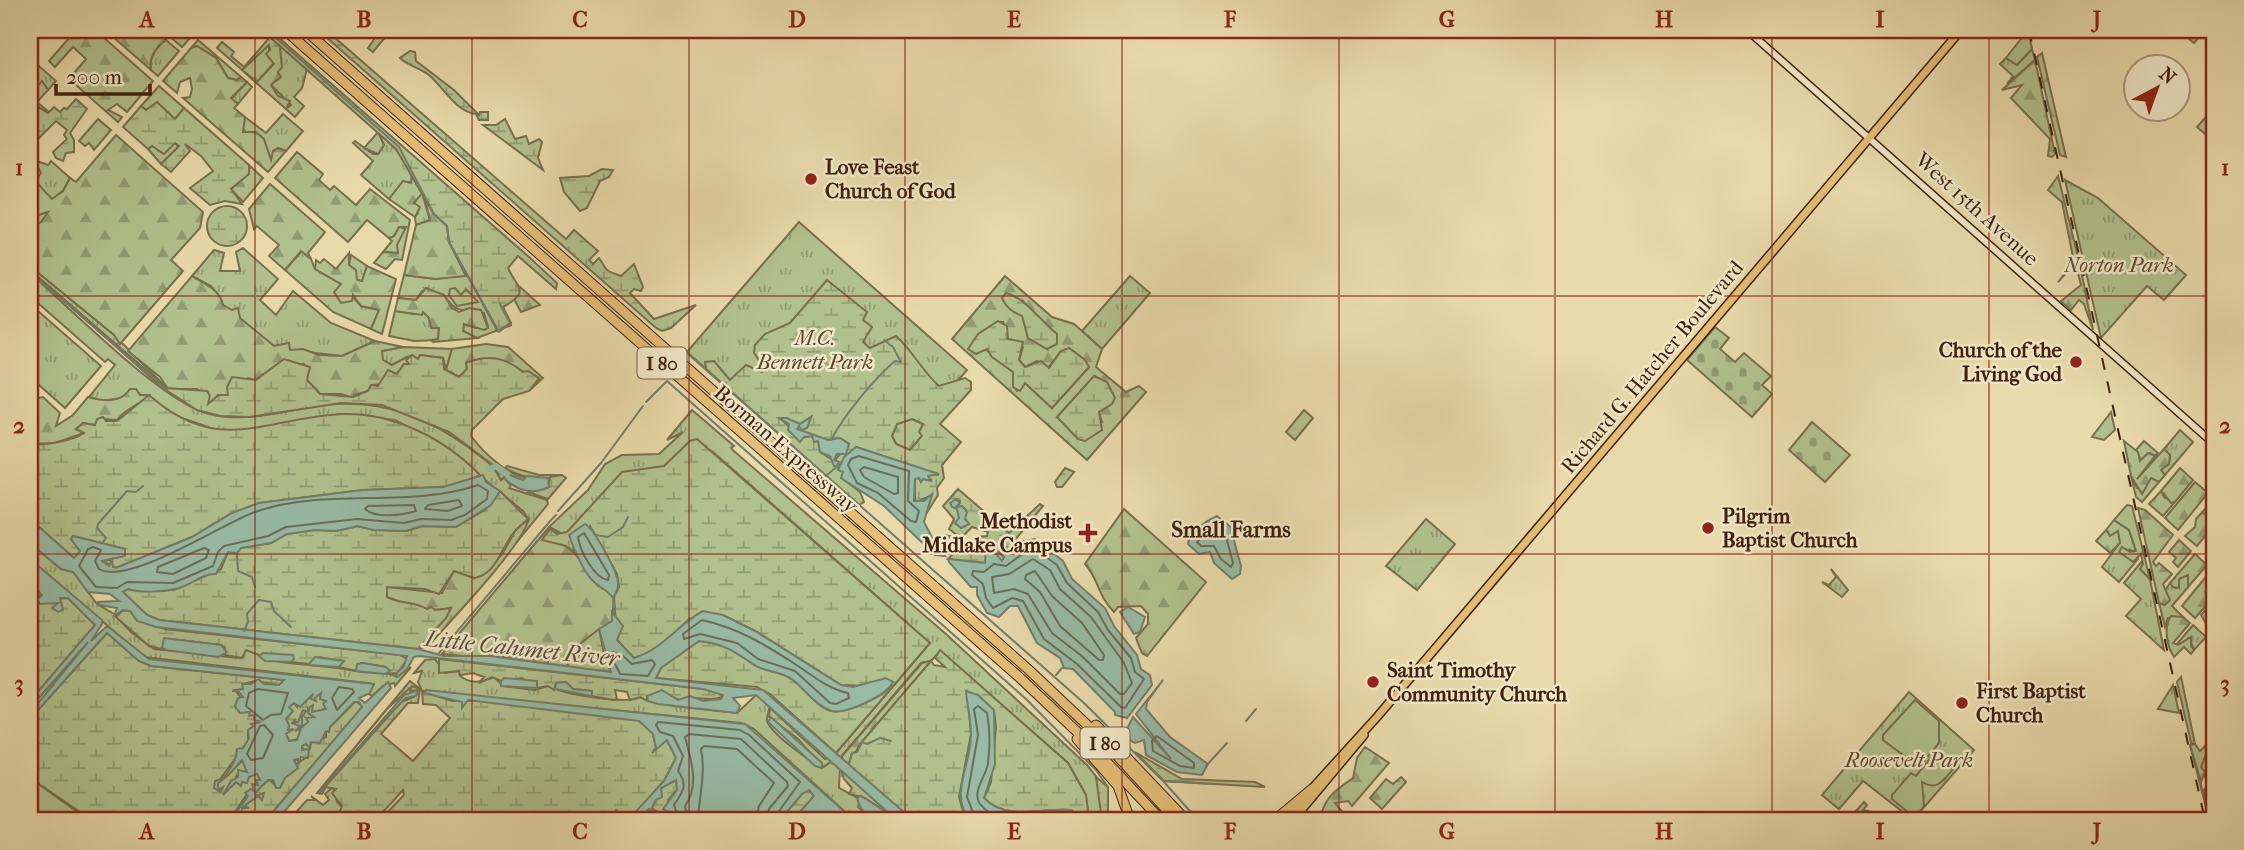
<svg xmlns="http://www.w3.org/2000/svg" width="2244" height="850" viewBox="0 0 2244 850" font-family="'IM FELL French Canon',serif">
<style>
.grass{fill:url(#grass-tufts);stroke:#79704d;stroke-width:2}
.forest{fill:url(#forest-firs);stroke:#79704d;stroke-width:2;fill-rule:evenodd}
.wetland{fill:url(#wetland-marsh);stroke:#79704d;stroke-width:2;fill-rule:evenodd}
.cemetery{fill:url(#cemetery-stones);stroke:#79704d;stroke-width:2}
.pitch{fill:#b1c18d;stroke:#79704d;stroke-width:2}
.water{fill:#98bba5;stroke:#757d68;stroke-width:2;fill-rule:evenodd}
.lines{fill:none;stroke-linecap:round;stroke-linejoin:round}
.shore{stroke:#6c6e59;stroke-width:2}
.stream{stroke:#757d68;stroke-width:2}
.river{stroke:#98bba5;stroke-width:6}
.secondary-casing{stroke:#41200d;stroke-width:9}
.primary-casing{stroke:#41200d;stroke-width:10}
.highway-casing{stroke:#41200d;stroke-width:11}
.secondary{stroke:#f1e7c8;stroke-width:6}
.primary{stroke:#e4bd76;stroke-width:7}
.highway{stroke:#e4bd76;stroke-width:9}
.rail{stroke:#41200d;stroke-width:2;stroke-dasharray:12 12;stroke-linecap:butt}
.grid{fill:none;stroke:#8f2418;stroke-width:2;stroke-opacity:0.55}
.poi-dot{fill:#8f2418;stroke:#f1e7c8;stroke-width:2.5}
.labels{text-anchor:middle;stroke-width:5;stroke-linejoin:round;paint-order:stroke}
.shield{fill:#f1e7c8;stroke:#765c45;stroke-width:2}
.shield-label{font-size:19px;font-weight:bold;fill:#41200d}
.poi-label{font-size:21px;font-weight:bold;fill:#41200d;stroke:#f1e7c8;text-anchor:start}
.street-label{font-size:21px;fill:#41200d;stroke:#f1e7c8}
.park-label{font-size:21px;font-style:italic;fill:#5d482d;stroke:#f1e7c8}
.neighbourhood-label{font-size:23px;font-weight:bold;fill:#41200d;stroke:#f1e7c8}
.water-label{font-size:23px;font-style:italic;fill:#5b4e3b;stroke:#f1e7c8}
.neatline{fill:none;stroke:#8f2418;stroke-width:2.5}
.grid-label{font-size:23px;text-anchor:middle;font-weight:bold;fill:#8f2418}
</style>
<defs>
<pattern id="grass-tufts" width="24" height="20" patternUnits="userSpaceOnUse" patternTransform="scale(1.75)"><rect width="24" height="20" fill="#b1c18d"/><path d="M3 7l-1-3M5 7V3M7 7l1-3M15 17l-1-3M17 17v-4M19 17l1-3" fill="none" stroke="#929c72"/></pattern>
<pattern id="forest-firs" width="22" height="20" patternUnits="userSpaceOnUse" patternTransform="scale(1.75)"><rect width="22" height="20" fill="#b1c18d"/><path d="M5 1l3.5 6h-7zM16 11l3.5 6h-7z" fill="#929c72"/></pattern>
<pattern id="wetland-marsh" width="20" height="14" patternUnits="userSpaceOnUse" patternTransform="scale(1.75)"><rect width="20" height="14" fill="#b1c18d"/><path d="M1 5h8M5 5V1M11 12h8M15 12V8" fill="none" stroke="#929c72"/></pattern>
<pattern id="cemetery-stones" width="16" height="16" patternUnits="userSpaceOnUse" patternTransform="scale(1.75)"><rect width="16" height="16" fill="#b1c18d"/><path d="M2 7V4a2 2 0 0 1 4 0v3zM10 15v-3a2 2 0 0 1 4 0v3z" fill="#929c72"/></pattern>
</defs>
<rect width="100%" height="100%" fill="#e9daab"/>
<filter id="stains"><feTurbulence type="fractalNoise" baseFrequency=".00286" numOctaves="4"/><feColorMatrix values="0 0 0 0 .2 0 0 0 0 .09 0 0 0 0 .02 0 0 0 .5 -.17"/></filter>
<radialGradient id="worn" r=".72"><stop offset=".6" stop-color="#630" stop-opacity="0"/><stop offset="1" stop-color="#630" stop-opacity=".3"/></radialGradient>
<g class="grass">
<path d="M166,40L179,51L158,76L151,70C148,58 157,46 166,40Z"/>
<path d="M198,40L241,77L237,80L228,78L216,58L197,46L191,48Z"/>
<path d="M269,44V53L274,63L257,82L242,70Z"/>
<path d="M282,47L307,69L302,88L294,97L304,106L295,117L286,109L291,105L271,85C279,73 282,62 279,48Z"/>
<path d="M2032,49L2035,60L2007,84L2013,76L2000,64L2006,58L2017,65Z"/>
<path d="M32,60L56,81L48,90L42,82L30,96Z"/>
<path d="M247,82L252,87L238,104L231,99Z"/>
<path d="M283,114L303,131L286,151L278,148L272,161L267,150L241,128L245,117L266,133Z"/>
<path d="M2207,116L2214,122L2213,141L2197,127Z"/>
<path d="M98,119L111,130L94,150L89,143L85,146L79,141Z"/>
<path d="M378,132C393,146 412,162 412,182H403L389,199L361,175L373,161L353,143L355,141L373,154H378L384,145Z"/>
<path d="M37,158V161L48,165L51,161L70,178L63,191L51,200L35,180L38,167L32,165Z"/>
<path d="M2065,180L2098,198L2186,275L2164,300L2147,286L2101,338Z"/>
<path d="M422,193L430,220L416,225L415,217L418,213L414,203Z"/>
<path d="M30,196L38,203V215L49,212L41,222L30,229Z"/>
<path d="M799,222L967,370L892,456L859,440L827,476L687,352Z"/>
<path d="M399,227L407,229L398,253L383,252L392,241L389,238L394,236Z"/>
<path d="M243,248L278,279L260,300L276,315L293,291L331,323L375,341L342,356L289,350V344L274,346L223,305L211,286L192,276L214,250L224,253L220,271H240L236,252Z"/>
<path d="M302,251L311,259L315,269L341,284L361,306L380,310L371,329L333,312L285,270Z"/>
<path d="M351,255L367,266L362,282L357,279L349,265Z"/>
<path d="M30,266L114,335L168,389L30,270Z"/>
<path d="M30,273C70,308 163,403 209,414C240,422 274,414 304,408C379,393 433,417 490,464L491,470L494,468L501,480L504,478L511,485L509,488L547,500L548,504L515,544L529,520L523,511L444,446L395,420L340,414L251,431L217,430L176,416L140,395L102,401L89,397L115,365L108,359L105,362L30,296Z"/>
<path d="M464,274H467L497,330L512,325L477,338L463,331L464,324L476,328L488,327L484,313C462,306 458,317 444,295L422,291L416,300L398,298L404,275L436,279Z"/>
<path d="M1130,276L1150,293L1102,349L1082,331Z"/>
<path d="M30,304L101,366L65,408L30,377Z"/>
<path d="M395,311L414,314L422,311L439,328L438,340L414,341L389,336Z"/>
<path d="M403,347L452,349L446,370L443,358L420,355L418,359L412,355L392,365L382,360L380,353L382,351Z"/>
<path d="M692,410L734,446L731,448L735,452L946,634L1087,765L1098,779L1102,820H1089L1086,795L1068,763L940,651L931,661L921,663L840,758L836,753L930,643L712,451L690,441L668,464L567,532L562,534L549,527L588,490L605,464L622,455L659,454L683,432L667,440Z"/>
<path d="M1304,410L1313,418L1295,440L1286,432Z"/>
<path d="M2180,430L2193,442L2165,475L2161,470L2169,464L2170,455L2164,449Z"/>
<path d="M2144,441L2158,453L2155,456L2150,453L2141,461L2136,450Z"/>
<path d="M2131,476L2137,488H2143L2151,477L2159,482L2142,502L2136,497Z"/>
<path d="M2161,491L2164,497L2175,502L2163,516L2149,504Z"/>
<path d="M1426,519L1455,544L1417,590L1386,566Z"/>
<path d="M2114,520L2129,530L2136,551L2120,549L2138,555V559L2119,582L2102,567L2118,545L2106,530Z"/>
<path d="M30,543L61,569L73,572L97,604L114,614L131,632L154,649L238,658L246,650C258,651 263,658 276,661C303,666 328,665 356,671C367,674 388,670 397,677L411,667L395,686L394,683L383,686L372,696L369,694L373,684L367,683L144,657L30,559Z"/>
<path d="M2142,561L2143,572L2150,579L2164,650L2126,616L2141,599L2124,583Z"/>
<path d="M1831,569L1848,590L1842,597L1822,582L1829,585L1836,577Z"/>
<path d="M2184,575L2189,576L2188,587L2172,606L2183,617L2168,618L2165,627L2159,603L2165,604V590L2170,583L2179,588V579Z"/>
<path d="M2209,606L2214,611V627L2210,631L2201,615Z"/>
<path d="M2193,625L2206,637L2194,650L2190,640L2176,645Z"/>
<path d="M435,659L445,673L459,671L460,676C473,685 481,682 494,677L503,686L535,690L548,686C560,694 628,705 640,697L673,706L737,713L756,695L770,706C769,710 767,716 767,720C769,733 810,761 822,768L832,761L840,767L839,788L860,799L858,807L873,820H854L754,729L741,723L422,691L418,682L422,671L414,673L425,660Z"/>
<path d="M2181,677L2195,744L2190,745L2206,807L2177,682Z"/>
<path d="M410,681L419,688L411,687L387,709L334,773L322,794L317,793Z"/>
<path d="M2173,685L2179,713L2158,709Z"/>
<path d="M1909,692L1974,750L1913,820L1863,781L1839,809L1822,795Z"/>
<path d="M2214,735V766L2205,777L2201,767L2208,749L2204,747Z"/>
<path d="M30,778L83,816L92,820H31Z"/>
<path d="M333,787L337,802L351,816L348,820H289L307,800H315L311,796L323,805L329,800L325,794Z"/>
</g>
<g class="forest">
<path d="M76,30H95L153,81L127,112L117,104L108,110L122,117L118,122L69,79L86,59L73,47L55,67L49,61Z"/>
<path d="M105,30H154L166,40C157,46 148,58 151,70Z"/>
<path d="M162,30H197L182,47Z"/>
<path d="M337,30H391L373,52L368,48L375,38V32L354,38Z"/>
<path d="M2028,30L2032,49L2017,65L2006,58Z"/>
<path d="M2185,30H2204L2208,34L2203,38L2200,36L2194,43L2182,33Z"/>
<path d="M270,37L282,47L280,48L282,67L278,72L281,77L271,85L278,96L290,101L286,109L244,72L257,82L274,64L266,54L270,50L269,45L242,70L217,48L222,42L234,52L231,56L244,67Z"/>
<path d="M197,46L216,58L228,78L237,80L241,77L247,82L231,98L238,104L234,108L245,117L243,132H256L264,139L271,160L273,151L278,148L286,151L268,172L183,98L190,97L192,89L190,78L180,82L177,93L163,81L191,48Z"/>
<path d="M2042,53L2066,157L2060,155L2037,57Z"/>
<path d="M2035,60L2055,154L2052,157L2048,156L2050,139L2011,98L2022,85L2002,90Z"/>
<path d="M42,81L48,90L37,102L49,112L36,106L30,113V96Z"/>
<path d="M159,86L184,108L176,119L152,107L146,110L141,106Z"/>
<path d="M378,132L384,145L378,154L364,148Z"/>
<path d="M116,135L203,212L200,228L171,260L183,271L120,344L114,335L30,266V229L41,222L48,212L38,215V203L30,196V167H38L41,173L35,181L52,199L63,191L70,178L76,182Z"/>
<path d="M175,143L179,147L161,164L148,149L152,145Z"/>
<path d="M297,152L323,174L319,180L330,190L334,186L356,205L370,189L410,220L402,260L395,259L386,269L374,263L383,252L398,253L397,245L406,227H399L394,236L389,238L367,220L348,242L275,178Z"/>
<path d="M249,165L263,178L243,202L231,189L250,168Z"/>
<path d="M412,176L422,193L414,203L420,207L415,217L389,199L403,181L411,183Z"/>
<path d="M2058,176L2080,265L2074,264L2058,282L2074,262L2062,202L2048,190Z"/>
<path d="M270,184L325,232L308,253L311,259L301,251L285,270L269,256L279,245L257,226L254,229L249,209Z"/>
<path d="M425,199L434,214L447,226L449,242L466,276L436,279L404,275L416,225L430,220Z"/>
<path d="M349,253V265L356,270L357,280L362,281L367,266L396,279L382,334L371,329L379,310L361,306L353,295L352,301L341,303L334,292L341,284L315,269L316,260L320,263L324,259L336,269Z"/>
<path d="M2077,269L2081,270L2093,330L2084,304L2079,300L2071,310L2061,301L2081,285Z"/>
<path d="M192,276C205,285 219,288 223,305L232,310L238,308L240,318L274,346L289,343L290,350L303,349L319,355L342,356L375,341L403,347L382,351L383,360L392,365L407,357L410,364H404C398,374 384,386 371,385L368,391L354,395V398L341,394H320L307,380L304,364L271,369L255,380L248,378L228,395H218L208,405L197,389H168L160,377L128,351Z"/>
<path d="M1005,276L1052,317L1074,324L1102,349L1096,367L1126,392L1139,386L1146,392L1087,460L952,339ZM1023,301L1037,319L1047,349L1028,338ZM999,322H1003L1008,339L1023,347L1019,360L1025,367L1037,361L1048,368L1061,351L1089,367L1052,408L1025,383L1017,391L1014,387L1013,372L984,348V331ZM1095,376L1113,393L1099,412L1102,422L1057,417Z"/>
<path d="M520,287L540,305L521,312L514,299Z"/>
<path d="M426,288L444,295L452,308L459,312L469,308L481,310L488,328L484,330L464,324L463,331L477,338L433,342L431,340L438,339L439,328H431L429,318L423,312L422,315L395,311L398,298L416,300Z"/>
<path d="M455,288L461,295L466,289L478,302L457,306L449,295L450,289Z"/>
<path d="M486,344L508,347L543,378L529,391L539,379C513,368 495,351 466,363L467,369L459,377L446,370L452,349Z"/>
<path d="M130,389H136L140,395H149C139,406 126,408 117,420L104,419L95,425L83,423L76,429L84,433L55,443L30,444V400L43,397L60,413L56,426L73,415L88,397C103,401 120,404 130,389Z"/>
<path d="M2111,412L2115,430L2104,440L2092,437Z"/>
<path d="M912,419L923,424L922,436L910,450L896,444L892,436L897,424Z"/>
<path d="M2124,441L2138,452L2140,461L2148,453L2155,456L2137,479L2164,449L2170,455L2169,464L2161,470L2165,475L2159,482L2151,478L2142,494L2131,476Z"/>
<path d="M507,466L539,475H562C542,482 522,478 505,468Z"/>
<path d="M2180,468L2193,480L2175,502L2171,503L2161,491Z"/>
<path d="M2195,482L2208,493L2178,530L2165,518Z"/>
<path d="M2213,500L2202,513L2214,517V525L2197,546L2185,536L2195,527L2196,519Z"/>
<path d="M2127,505L2132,506L2150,579L2140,569L2143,564L2141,554L2133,562L2119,552L2122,547L2130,552L2136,551L2129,530L2114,520Z"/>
<path d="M2138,508L2145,510L2173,535L2153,562L2156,566L2159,563L2172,574L2163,584L2170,600L2165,605L2159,603Z"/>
<path d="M1124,509L1206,582L1147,656L1142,653L1136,638L1148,624V614L1141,606L1118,607L1114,612C1096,593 1100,581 1085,564Z"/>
<path d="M528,519C527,541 447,625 428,646L418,649L446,618L450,608C434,613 402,605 387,597V587L442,593L454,571L474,578L486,572L503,553L515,531Z"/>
<path d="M549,527L562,534L550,530L543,540C571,538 584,566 598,586L606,588L614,597L612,621L581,644L579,655L571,659L566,667L548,665V662L537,657L531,660L521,655L512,658L491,654L485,658L442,654Z"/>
<path d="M2106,530L2110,536L2118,531L2120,543L2110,553L2096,541Z"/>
<path d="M2179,540L2191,551L2178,567L2173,562L2176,558L2169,552Z"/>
<path d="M2195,554L2207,565L2188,587V575L2179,579V588L2173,587L2170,583Z"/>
<path d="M2209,573L2214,581V595L2207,590L2205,592L2210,601L2195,618L2182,606Z"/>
<path d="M2171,616L2183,617L2190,623L2173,643L2178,645L2191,637V646L2194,650L2191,654L2184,647L2174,657C2167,646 2163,628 2171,616Z"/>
<path d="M931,661L860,744L850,763L843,762L842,756L922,663Z"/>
<path d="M2195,744L2200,751L2204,747L2208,749L2201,767L2205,772L2201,782L2190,745Z"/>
<path d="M1365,747L1389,763L1352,806L1348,801L1335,803L1345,815L1340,820H1320C1324,797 1335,791 1353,778L1357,758Z"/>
<path d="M1401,777L1406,782L1382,809L1370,798L1386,779L1393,784Z"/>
<path d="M2214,778V820H2208L2204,790Z"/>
</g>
<g class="wetland">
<path d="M262,30H270L529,257L557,283L556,289L518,256L508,268C516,287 532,291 503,307L511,323L498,331L449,242L447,226L434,214L396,149Z"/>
<path d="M318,30H326L566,239L574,230L598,251L589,260L593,264L599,258C609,272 602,269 621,276L634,264L643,287L641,291L634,289L630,293L654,319L696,305L671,328L662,331L656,328Z"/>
<path d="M410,51L415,52L416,61L454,90L479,115L480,112H488V120H479L476,114C456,112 443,87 429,75C420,68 407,65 400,58Z"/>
<path d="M76,99L87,109L70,133L74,140V152L66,153L63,161L56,158L53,152L67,139L64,135L67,130L56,121L36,141L30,135V113L36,106L48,113L54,107L60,112L64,108L67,109Z"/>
<path d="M157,102L175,119L184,108L249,165V174L231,189L242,204L225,201L210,205L190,188L213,171L201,156L185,144L190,151L171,172L161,164L179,146L175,143L164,154L152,146L148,149L123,127L141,106L146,110Z"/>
<path d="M505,119L515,139L526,136L529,144L539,139L542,142L538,158L543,170L483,125H496Z"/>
<path d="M602,169L613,170L609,177L600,181L587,208L580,211L564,192L560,178L589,176Z"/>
<circle cx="227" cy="226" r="20"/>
<path d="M30,270L166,388L207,391L210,396L208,404L219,395H228L227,387L232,377L256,380L284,359L310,367L307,380L320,394L353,397L368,391L371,385L378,386L388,370L397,374L404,364H409L406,360L412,355L418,359L420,355L443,358L444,369L459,377L467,369L466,363C488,354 505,357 523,372L528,371L539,378L529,391L503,399L472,430L471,436C482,451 508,476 525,477L523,480L507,474L501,480L493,465L449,432L382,405L341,403L250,417L221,416L197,410L160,386Z"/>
<path d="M827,280L867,312L863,320L872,327L863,342L870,348L896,336C913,351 922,371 939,386L965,378L971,382V390L940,424L961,442L942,465L944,478L937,488L938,495L926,514L932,495L915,503V479L918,477L921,482L923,479L932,480L927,477L931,474L939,475L856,447L844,458L838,469L844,472V480L860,492L864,502L859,505L706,369L705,362L714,361L730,380L746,365L762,372L765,369L754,353L755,345L765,334L790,323ZM811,417L807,428L796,429L828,440L840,438L849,444L834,461L820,452L818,441L813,436L801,438L780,418L800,424ZM912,419L923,424L919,432L922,436L910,450L896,444L892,436L897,424Z"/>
<path d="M1006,293C1024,297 1042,322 1057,334V344L1047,349L1028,338L1022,316C1013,312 1006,308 1002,298Z"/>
<path d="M998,321L1007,326L1008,339L1023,342L1019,360L1025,367L1041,361L1049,368L1061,351L1069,348L1085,360L1089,367L1052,408L1025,383L1020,391L1013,387V372L992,357L987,349L976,354L968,349L978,334Z"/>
<path d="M1094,376L1107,382L1115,398L1112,404L1099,412L1102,430L1085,441L1078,439L1057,417Z"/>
<path d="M149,395C219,457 263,418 342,414C393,412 445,439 480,475L463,483L443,487L363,490L259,503L232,513L192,537L116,568L102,561L110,560L125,549L73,536L71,539L80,551L75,559L30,519V444C42,446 73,441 84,433L76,429L83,423L95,425L97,419L103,417L106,421H117Z"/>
<path d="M697,439L930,643L836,753L770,694L757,687L656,678L661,668L699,641C722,643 735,651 753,664C765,673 781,670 793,680C805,689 817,707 831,711C846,714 880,698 890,687L841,685L756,631L723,615L708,614L689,619L667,641L651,653L634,658L617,640L614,597L619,587L617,574L593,531L590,526L573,549L578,556L566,546L542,540L550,529L557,534L567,532L622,472L664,466L690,441Z"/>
<path d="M1065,468L1074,472L1062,487H1057L1055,482Z"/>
<path d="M562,475L566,478L548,499L528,492L549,482L550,477Z"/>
<path d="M958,489L1009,533L1040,504L1043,506L1014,541H1025L1018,550L999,553L1004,557L1002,561L987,547L986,563L948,559L954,553L968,551L974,537L987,536L988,532L972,527L961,538L949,529L954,519L943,506ZM956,499L960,501L957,507L962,506L966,510L965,519L969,524L961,528L956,523L959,518L957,507L952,506Z"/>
<path d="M500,491L528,519C524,523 519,526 515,531C502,545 497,575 474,578L454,571L439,594L425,589L387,587V597C400,604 414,601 427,609L431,607L435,610L451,608L446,618L418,649L159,620L147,615L123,592L128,589L174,590L221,569L228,552L237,553L241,548L271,543L287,534L315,530L336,531L358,526L374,530L406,531L422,526L455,527L485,510Z"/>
<path d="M30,583L41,593L38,601L68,598L95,625L30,701Z"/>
<path d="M128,610L134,613L136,619L165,629L400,655L407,659L398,673L386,674L389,672L386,667L361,663L356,671L339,667L343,661L319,657L310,664L291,662L289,657L259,655L246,650L242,658L225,655V648L221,645L179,640L163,649L166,650L149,646L116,617L122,611Z"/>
<path d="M599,629L605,658L611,672L566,667L571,659L579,655L580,644Z"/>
<path d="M107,633L139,661L151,666L284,680L279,685L255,681L243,684L244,689L235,690L248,707L243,711L240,699L235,705L239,712H251L261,721L248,730V741L216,785L218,791V783L243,760L247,771L238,774L233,782H245L263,759L273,766L259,773L260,783L247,794L230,820H92L30,778V719Z"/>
<path d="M940,650L1068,763L1086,795L1089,820H1081L1071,810C1042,807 1007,822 984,798L991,782L996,727L994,710L967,691L971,734L959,797L963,811L972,820H913L852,768L849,764L852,753L857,752L860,744L931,661L934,665L945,667L935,658Z"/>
<path d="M523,653L529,655L532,660L543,659L548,665L490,656L512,658Z"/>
<path d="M439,659L703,689L716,691L723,697C707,703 695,694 679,700L661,691L647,697L648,701L640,697L630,700L627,692L615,690L617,699L614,700L591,696V691L573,689L566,682L556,683L554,690L548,686L537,688L522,678L501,681L492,677L479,683L484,677L473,673L460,675L459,671L439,673Z"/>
<path d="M328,686L327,695L321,697L326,701L325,709L312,712L308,709V713L314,717L312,720L306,718L309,722L302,728L299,739L290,741L285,736L289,725L286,720L289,707L294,703L297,707L301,698L305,700L313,694L314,698Z"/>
<path d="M412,686L420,689L418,703H408L381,734L413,761L450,718L436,705L423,704L422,691L452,701H485L639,720L653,734L656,748L653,751L667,740L676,758L664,781L630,819L613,816L615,820H380L404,795L403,790L376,820H348L351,816L339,814L342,806L332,793L336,789L325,787L401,702L414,697L418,690L410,691Z"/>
<path d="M356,701L363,707L266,820H231L242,808H246L245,804L261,785L270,780L275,785L276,776L282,774L285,777L295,769L294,760L299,759L298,763L305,758V750L301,747L295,752V746L306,744L310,747L311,742L326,737V731Z"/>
<path d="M770,708L825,759L830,758L832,761L823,767L798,739L769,717Z"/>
<path d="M1135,752L1182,779L1255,782L1265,787L1164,781Z"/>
<path d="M840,767L890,812L891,815L863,797L849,794L852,788L844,779Z"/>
<path d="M1096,777L1108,787V820H1102Z"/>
<path d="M676,780L677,790L668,800L671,820H636L649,809L658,812L652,808L661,788Z"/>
<path d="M809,790L814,796L793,820H780L802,794Z"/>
</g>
<g class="cemetery">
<path d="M1715,327L1729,338L1720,349L1735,362L1744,353L1771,376L1762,385L1772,394L1752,417L1687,360Z"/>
<path d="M1812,422L1850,455L1825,482L1789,450Z"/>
</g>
<g class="pitch">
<path d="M1915,700L1939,721V743L1919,767L1883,740V735Z"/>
<path d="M1933,755L1953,769C1943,781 1937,791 1922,782L1924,806L1915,818L1892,799V795L1911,773L1916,776Z"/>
<path d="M1864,802L1867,805L1863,810L1876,813L1883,820L1866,814L1848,820Z"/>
</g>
<g class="water">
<path d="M811,417L807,428L801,430L799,426L797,429L828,440L840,438L849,444L846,454H837L834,460L839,462L837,466H834L830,456L820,452L818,441L814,442L812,436L804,437L800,442L788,430L789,424L779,418H787L800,424Z"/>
<path d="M856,447L939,474L928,476L931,481L923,479L921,482L919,478L915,479L914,501H924L932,494L924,522L936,545L946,535L950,536L939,548L945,556L935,555L884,506L841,478L843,472L838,470L844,457Z"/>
<path d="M507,474L523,480L527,476L548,478L549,487C533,495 517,491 504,478Z"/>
<path d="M483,475L486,482L500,491L491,505L456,527L422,526L406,531L373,530L358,526L336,531L315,530L287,534L271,543L241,548L237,553L228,552L216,574C201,573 191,586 176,589C162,592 140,593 128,589L123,592L147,615L159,620L418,649L444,656H490L611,672L599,629L612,621V612L623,626L617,640L634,658C663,649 677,625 703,611L723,615L755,631L841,685L853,687L886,678L893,682C886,696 846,714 832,711C817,707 805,689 793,680C781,670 765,673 753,664C735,652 722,643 699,641L661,668L656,678L763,690L913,820H898L894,816V820C873,820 861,816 857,798L861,796L891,815L756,695L733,698L740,706L737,713L658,704L648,701L647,696L662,690L678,700L690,696L703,701L721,699L723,695L703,689L419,656L414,657L407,669L397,677L395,675L404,666L407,656L156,627L137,621L130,611L123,610L114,616L117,608L99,605L98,602L119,601L110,594L88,592L73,572L61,569L30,543V519L74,558L80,551L71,539L73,536L125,549V556L102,561L109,566L112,560L113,567L116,568L192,537L232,513L259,503L363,490L443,487Z"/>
<path d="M956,499L960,503L956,507L962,506L967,512L965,519L969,524L961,528L955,523L959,518L957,509L952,507L950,503Z"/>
<path d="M1217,516L1230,526L1241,566L1240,574L1232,579L1214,563L1210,552L1199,554L1188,544C1189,532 1206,521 1217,516Z"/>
<path d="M585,524C594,529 618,572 618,583C619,589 616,593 613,598C606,588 599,588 592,580C582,569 574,549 569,535Z"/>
<path d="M1035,539L1063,561L1072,579L1105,608L1114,626L1137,655L1141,669L1150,675L1152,685L1127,718L1115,715V712L1073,669L1064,668L1060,658L1037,643L1018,606H1010L999,617L987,613L977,595V587H971L949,562L948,559L985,563L986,541L990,551H994L1002,561L1004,557L999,552L1005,553L1004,549L1007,547L1009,551L1018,550L1025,541Z"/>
<path d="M30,559L102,620V624L91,641L107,626L149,659L374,684L370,693L359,698L365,703L388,682L391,688L277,820H266L362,707L359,702H354L330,727L329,732L326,731L320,743L311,742L310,748L306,744L302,746V750L309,749L308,758L301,757L299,763L298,759L294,760L298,768L285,778L280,788H276L273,780H268L255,793L256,796L264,793L262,800L258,796L244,806L249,808H242V812L237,813L239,818L230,820L231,812L237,811L248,796L245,793L251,789L254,791L252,784L258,785L256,780H260L257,774L249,777L247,783L242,782L241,786L236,782L223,795L231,781L238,777V770L247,772L242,760C234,769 228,778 218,783V790L223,787L221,792L214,788L215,781L224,778C228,771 238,759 237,749L243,748L249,738L248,730L254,726L251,724L261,722L254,720V715L249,716L250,712L240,713L235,707L238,698L243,697L238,691H232L243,689L242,684H251L258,679L264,684L279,685L284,680L151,666L139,661L107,633L30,719V713L88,642L30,708V701L95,625L68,598H60L63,610L58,612L52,608L58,603L40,604L37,600L42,595L30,583ZM321,693L320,699L326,701L323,704L326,709L312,712L313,705L310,707L308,713L314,717L306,718L308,722L302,727V717L306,711L303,710L298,722H294L296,719L292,723L300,726L295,731L301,728L297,740L289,741L286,734L294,729L288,730L289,725L286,719L293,711L289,707L294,703L300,707L313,694L311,699L316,701L315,698Z"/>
<path d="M1128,607L1145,617L1140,632L1134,634L1120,612Z"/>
<path d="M164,638L221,645L227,652L218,657L166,650L162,648Z"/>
<path d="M263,653L293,655L294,659L291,662L265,661L259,656Z"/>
<path d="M315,657L344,661L339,667L308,665Z"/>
<path d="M363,663L386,667L390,671L385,674L356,671L357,664Z"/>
<path d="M504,678L537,681V688L501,686V681Z"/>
<path d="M1163,680L1147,702L1146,709L1170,737L1208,764L1202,775L1177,772L1146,755L1144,740L1135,743L1126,738L1125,733L1133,717L1171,759L1136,714Z"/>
<path d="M566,682L573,689L592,691V696L555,689L556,683Z"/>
<path d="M418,690L416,696L406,698L393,711L319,793L404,695Z"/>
<path d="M426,690L745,724L854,820H793L814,796L809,790L802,794L780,820H671L670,813L663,809L677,790L676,780L661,788L662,797L656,800L652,808L659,813L649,809L636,820H615L613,816L616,810L630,818L664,781L676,758L667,740L652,753L656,748L653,734L639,721L468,700L462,708V702L424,693Z"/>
<path d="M966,691L978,695L994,710L995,764L984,798C1007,822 1042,807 1071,810L1081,820L969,818C949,795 972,762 971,734C971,720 967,705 966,691Z"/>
<path d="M771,717L822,763V768L815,766L768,722Z"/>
</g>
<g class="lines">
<g class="shore">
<path d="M859,456L909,471L908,501L919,511L916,522L911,521L878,493L857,483L848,465L851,459Z"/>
<path d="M864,467L898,477V493L894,494L864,477L860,470Z"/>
<path d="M478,485L488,491L487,499L465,515L451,520L421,519L404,523L357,519L286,527L268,536L224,546L218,552L213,566L173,583L127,582L117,588L96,587L79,566L88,549L93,547L101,550L95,561L99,569C128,586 221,524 255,512C326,487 408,509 478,485Z"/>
<path d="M459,500L462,506L448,511L425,509L428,505Z"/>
<path d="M414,505L416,511C402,515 376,519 365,509L368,506Z"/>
<path d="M1214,525L1219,524L1224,529L1233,563L1231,567L1221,559L1214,546H1201L1197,542Z"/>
<path d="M584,533L609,575L608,580C594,578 580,551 578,537Z"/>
<path d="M1032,547L1057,565L1067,583L1098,612L1108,630L1131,658L1135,672L1144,679L1125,708L1121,707L1077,664L1044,639L1023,601L1012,598L993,608L986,598L983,584L972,575L973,571L984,572L994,564L1006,566Z"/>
<path d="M204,548L209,550L206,558L173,574L157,572L158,567Z"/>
<path d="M1033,559L1050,570L1060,589L1091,617L1124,663L1132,683L1124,694H1120L1083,657L1052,633L1028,594L1014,589L994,593L992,577L1009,574Z"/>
<path d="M1035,571L1052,596L1082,623L1104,655L1103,660H1099L1060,626L1040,592L1025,579L1026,575Z"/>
<path d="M702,620C738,628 764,644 795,664C812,675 828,689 848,693L849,698L836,704L830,703L795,671L758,659L737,643L700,634L684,639L683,634Z"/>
<path d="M613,652L623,656L632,664L652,660L655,664L648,676L620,674L611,656Z"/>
<path d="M339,687L352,689L354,692L337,710L332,698Z"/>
<path d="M258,689L288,693L281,714L271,715L263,720L246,706L249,693Z"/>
<path d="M264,725L273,735L263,758L251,760L247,754L260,726Z"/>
<path d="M1157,736L1194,763V768L1180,766L1153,751L1152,741Z"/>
<path d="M679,820L674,805C682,793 689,785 678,771L683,756L673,736L660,732L656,725L658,722L740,730L749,735L800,782L777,814L775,820"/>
<path d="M688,820L685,806C700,785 691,760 685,737L689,734L741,739L787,782L788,786L769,809L767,820"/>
<path d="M698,820C699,796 706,774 701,749L704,746L737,749L774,783L759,806L756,820"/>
<path d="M976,820L967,797L978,735L974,709L978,706L987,713C990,729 990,747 988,763C987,775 971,792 980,804C1002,833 1057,808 1073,820"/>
</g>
<g class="stream">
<path d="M267,30L399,147L434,214L447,226L449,242L499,332L510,323L500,304"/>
<path d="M30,272L167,390"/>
<path d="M688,354L1084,703L1163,781L1212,784"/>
<path d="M646,402L667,381L1026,699L1096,770L1108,787"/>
<path d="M831,440C845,414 873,380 895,361L901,362L893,347L884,340"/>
<path d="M827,475L840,464"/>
<path d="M558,511L601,463L643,406"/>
<path d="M552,519L556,515"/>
<path d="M596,535L608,537L623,527L628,517"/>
<path d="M103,542L106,538L97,528L98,524L127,491L136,492L143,486"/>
<path d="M237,553L238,571L252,577L255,587"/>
<path d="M613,597L615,611"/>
<path d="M244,631L248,622L247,614L259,600L271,602L274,611L291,627"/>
<path d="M439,653L551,520"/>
<path d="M1056,675L1062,668"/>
<path d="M1246,721L1256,709"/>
<path d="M849,763L852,753L857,752L862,742L867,744L880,738L891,741"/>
<path d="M1206,766L1227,743"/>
<path d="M842,776L845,774"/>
<path d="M1164,782L1189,810L1207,820"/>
<path d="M947,820L964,811"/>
<path d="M1138,820L1139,812L1147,820"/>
</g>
<path class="river" d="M490,469L496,466L507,474"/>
<defs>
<path id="secondary" d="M1747,30L2214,444"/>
<g id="primary">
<path d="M1308,793L1377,717L1961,30"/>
<path d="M1285,820L1301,802"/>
<path d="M1293,820L1364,735"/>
</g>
<g id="highway">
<path d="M285,30L1018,676L1089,743L1161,820"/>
<path d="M305,30L1029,670L1101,738L1176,820"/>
<path d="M1096,725L1186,820"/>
<path d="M1077,739L1118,786L1130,820"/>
<path d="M1275,820L1312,789"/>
<path d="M1294,820L1297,816"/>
</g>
</defs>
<use href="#secondary" class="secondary-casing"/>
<use href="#primary" class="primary-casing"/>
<use href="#highway" class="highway-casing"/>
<use href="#secondary" class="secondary"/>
<use href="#primary" class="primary"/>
<use href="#highway" class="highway"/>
<g class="rail">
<path d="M2029,30L2205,820"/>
<path d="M2206,30L2214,38"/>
</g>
</g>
<path class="grid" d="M255,30V820M472,30V820M689,30V820M905,30V820M1122,30V820M1339,30V820M1555,30V820M1772,30V820M1989,30V820M30,296H2214M30,554H2214"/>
<g class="poi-dot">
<circle cx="811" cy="179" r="7"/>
<circle cx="2076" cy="362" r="7"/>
<circle cx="1708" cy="528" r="7"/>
<path d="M1084.5 522.5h7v7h7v7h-7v7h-7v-7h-7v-7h7z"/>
<circle cx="1373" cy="682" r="7"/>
<circle cx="1962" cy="703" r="7"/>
</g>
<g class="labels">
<g class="shield">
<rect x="637.5" y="347.5" width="49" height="31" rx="5"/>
<rect x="1080.5" y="727.5" width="49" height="31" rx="5"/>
</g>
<g class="shield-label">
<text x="662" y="370">I 80</text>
<text x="1105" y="750">I 80</text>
</g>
<g class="poi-label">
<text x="825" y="174">Love Feast<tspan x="825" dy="24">Church of God</tspan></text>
<text x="2062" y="357" text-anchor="end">Church of the<tspan x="2062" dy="24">Living God</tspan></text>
<text x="1722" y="523">Pilgrim<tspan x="1722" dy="24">Baptist Church</tspan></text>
<text x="1072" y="528" text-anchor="end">Methodist<tspan x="1072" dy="24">Midlake Campus</tspan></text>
<text x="1387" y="677">Saint Timothy<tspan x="1387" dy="24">Community Church</tspan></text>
<text x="1976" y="698">First Baptist<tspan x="1976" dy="24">Church</tspan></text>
</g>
<g class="street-label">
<text transform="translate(1977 209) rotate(42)" y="7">West 15th Avenue</text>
<text transform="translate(1652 367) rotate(-50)" y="7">Richard G. Hatcher Boulevard</text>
<text transform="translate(786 449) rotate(41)" y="7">Borman Expressway</text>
</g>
<g class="park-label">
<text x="2119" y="272">Norton Park</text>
<text x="815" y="345">M.C.<tspan x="815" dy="24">Bennett Park</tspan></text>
<text x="1909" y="767">Roosevelt Park</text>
</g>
<g class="neighbourhood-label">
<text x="1231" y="537">Small Farms</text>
</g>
<g class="water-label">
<text transform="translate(522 648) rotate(6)" y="8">Little Calumet River</text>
</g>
</g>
<rect width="2244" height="850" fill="none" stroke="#e9daab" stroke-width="77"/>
<g transform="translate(2157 88) rotate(41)"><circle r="33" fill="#f1e7c8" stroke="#ab977d" stroke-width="2"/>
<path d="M0-5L12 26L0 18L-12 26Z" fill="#8f2418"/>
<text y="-10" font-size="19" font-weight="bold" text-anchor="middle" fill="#41200d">N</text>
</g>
<path d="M56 84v10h94v-10" fill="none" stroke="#41200d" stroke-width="3.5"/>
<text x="66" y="84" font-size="21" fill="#41200d" stroke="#f1e7c8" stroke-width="5" paint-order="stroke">200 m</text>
<rect x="38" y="38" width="2168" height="774" class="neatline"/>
<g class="grid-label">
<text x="147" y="27">A</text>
<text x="364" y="27">B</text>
<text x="580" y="27">C</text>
<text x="797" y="27">D</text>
<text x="1014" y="27">E</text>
<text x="1230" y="27">F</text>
<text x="1447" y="27">G</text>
<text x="1664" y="27">H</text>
<text x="1880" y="27">I</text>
<text x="2097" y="27">J</text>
<text x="19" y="175">1</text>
<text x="2225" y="175">1</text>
<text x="19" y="433">2</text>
<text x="2225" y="433">2</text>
<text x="19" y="691">3</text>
<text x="2225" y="691">3</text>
<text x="147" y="839">A</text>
<text x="364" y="839">B</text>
<text x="580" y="839">C</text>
<text x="797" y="839">D</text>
<text x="1014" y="839">E</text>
<text x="1230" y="839">F</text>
<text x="1447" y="839">G</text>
<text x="1664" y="839">H</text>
<text x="1880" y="839">I</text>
<text x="2097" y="839">J</text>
</g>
<rect width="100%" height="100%" filter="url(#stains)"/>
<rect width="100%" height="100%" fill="url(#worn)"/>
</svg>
